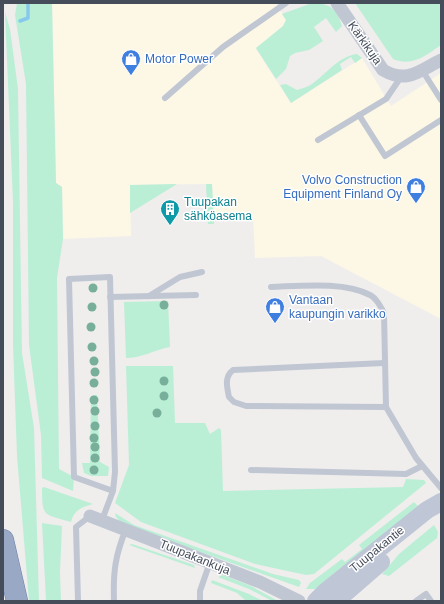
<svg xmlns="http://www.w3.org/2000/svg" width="444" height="604" viewBox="0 0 444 604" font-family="Helvetica,sans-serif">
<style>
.commercial{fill:#fcf8e5}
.green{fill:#baefd6}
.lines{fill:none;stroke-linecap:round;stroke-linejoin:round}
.stream{stroke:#86c9ed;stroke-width:3.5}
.trunk-casing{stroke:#6f82a9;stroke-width:22}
.service{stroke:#c0c7d3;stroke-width:6}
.minor{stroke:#c0c7d3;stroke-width:13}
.secondary{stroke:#bfc7d7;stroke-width:18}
.trunk{stroke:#98a8c5;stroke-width:21}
.tree{fill:#78af9a}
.labels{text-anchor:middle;stroke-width:3;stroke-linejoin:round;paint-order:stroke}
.street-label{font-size:12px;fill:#454d5b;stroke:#fff}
.shop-label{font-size:12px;fill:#366cbe;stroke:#fff;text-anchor:start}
.culture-label{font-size:12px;fill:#0d838f;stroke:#fff;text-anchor:start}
</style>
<rect width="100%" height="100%" fill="#f0eded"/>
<path class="commercial" d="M52,3H276L286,20L283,26L256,49L291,103L362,58L391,106L441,73V319L321,256L255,258L253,216L214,215L212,184L130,185L131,236L63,239L62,187L56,183Z"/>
<g class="green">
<path d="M17,3H52L56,183L62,187L63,239L57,278L59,469L74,477L73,491L42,478L41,435L29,345L26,84L15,15Z"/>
<path d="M312,3C330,3 337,9 342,26L336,32L326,18L314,27L323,41L309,50L295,53L290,56L286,69L276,79L256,48L283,26L286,20L282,14Z"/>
<path d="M355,3H441V45C425,56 412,67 393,59Z"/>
<path d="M5,12L10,29L18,89L22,353L34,428L39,601H29L17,456L13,345V202Z"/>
<path d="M357,54L362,58L355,63L351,57L340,64L342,70L291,103L280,85L286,84L297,90C302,88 308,87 312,84C326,74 339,56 357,54Z"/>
<path d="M177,184L130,213V185Z"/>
<path d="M206,184H212L214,224H208Z"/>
<path d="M168,301L170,347C154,350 142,358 126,358L124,302Z"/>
<path d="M126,366H173L175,423H205L210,434L219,428L221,430L223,491L403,487L406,479L424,480L426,483L314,574L306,575L255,564L141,522L115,503L129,465Z"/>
<path d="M97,395L100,462L109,467L108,476H91L84,473L82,463H90L91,396Z"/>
<path d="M44,487L93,504C82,507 74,510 71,522C44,514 42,518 42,488Z"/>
<path d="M414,502L421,509L321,589H306L310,583L342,559L345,562L362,549L359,545Z"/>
<path d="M115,513L134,525L273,574L299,580L301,583L299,587L285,582L122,524L116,517Z"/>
<path d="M42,523L62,526L60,572L61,601H46Z"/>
<path d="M434,525L438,532L437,538L389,576L382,574L399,554Z"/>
<path d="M132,544L194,565L195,568L129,545Z"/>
<path d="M223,575L251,586L278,601H272L249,589L218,577Z"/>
<path d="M212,580L249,594L263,601H246L237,593L211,583Z"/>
</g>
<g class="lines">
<path class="stream" d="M20,21L28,18V3"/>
<defs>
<path id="trunk" d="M3,540L17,601"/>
</defs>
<use href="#trunk" class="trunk-casing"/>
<g class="service">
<path d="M422,70L441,100"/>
<path d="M165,98L223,47L286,3"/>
<path d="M359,115L385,156L441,120"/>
<path d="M318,140L386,99L401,77"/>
<path d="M271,287C300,286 344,281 370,295C376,298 382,308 384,314L386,407L416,458L441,488"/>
<path d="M149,296L180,277L202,272"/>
<path d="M110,297L196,295"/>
<path d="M384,363L233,370C224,377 227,387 229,397L234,402L246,406L386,407"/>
<path d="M251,470L406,474L422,466"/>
<path d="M102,520L113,491L115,472L110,277L69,279L74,477L113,491"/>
<path d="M78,601L76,527L90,516"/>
<path d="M114,601C113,572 115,556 126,529"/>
<path d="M200,601V591L210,562"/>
<path d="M416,601L426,594L431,601"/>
</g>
<g class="minor">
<path d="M337,3L383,70C407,84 419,71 441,60"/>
<path d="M90,516L260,582L299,601"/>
</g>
<g class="secondary">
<path d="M316,601L325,592L427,510L441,502"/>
<path d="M336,601L381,562"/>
</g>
<use href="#trunk" class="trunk"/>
</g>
<g class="tree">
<circle cx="93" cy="288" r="4.5"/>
<circle cx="164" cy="305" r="4.5"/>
<circle cx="92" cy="307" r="4.5"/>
<circle cx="91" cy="327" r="4.5"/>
<circle cx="92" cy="347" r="4.5"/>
<circle cx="94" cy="361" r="4.5"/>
<circle cx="95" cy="372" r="4.5"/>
<circle cx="164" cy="381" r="4.5"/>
<circle cx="94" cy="383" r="4.5"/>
<circle cx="164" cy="396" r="4.5"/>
<circle cx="94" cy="400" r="4.5"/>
<circle cx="95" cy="411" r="4.5"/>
<circle cx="157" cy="413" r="4.5"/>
<circle cx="95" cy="426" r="4.5"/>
<circle cx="94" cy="438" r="4.5"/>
<circle cx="95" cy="447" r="4.5"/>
<circle cx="95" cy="458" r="4.5"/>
<circle cx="94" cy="470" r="4.5"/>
</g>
<defs>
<symbol id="shop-pin" viewBox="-11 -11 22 30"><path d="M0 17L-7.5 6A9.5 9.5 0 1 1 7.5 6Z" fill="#3f7fe0" stroke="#fff"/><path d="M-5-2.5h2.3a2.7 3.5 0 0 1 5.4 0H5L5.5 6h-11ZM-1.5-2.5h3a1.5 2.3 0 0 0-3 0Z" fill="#fff"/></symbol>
<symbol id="building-pin" viewBox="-11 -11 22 30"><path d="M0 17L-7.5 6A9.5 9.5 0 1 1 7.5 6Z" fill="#0f9aa8" stroke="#fff"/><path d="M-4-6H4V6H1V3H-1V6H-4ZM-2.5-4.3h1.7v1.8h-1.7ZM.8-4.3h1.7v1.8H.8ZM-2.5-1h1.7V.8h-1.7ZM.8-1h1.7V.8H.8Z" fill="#fff"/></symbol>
</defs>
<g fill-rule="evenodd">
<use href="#shop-pin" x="120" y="48" width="22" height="30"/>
<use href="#shop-pin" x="405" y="176" width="22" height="30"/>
<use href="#building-pin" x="159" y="198" width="22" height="30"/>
<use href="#shop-pin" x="264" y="296" width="22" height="30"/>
</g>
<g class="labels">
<g class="street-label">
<text transform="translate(365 43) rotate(55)" y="4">Kärkikuja</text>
<text transform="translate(377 549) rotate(-39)" y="4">Tuupakantie</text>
<text transform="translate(195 557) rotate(22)" y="4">Tuupakankuja</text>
</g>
<g class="shop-label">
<text x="145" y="63">Motor Power</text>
<text x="402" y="184" text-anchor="end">Volvo Construction<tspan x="402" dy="14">Equipment Finland Oy</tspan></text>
<text x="289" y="304">Vantaan<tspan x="289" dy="14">kaupungin varikko</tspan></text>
</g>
<g class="culture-label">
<text x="184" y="206">Tuupakan<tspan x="184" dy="14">sähköasema</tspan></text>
</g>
</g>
<rect width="444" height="604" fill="none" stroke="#454d5b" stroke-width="8"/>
</svg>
